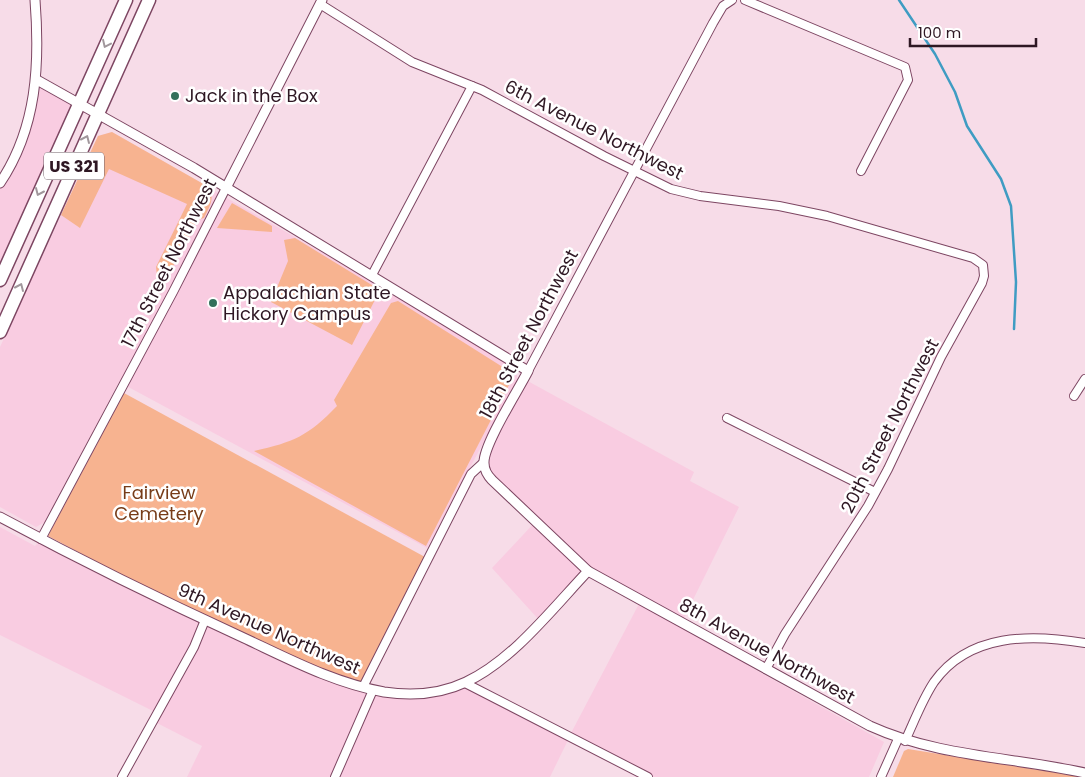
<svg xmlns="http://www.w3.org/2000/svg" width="1085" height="777" viewBox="0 0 1085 777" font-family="Poppins,sans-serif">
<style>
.built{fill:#f9cce1}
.green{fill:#f7b390}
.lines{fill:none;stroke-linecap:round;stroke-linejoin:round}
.stream{stroke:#3f9cc3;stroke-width:2.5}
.minor-casing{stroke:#7d4662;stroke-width:10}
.tertiary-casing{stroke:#7d4662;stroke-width:11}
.trunk-casing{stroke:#7d4662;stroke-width:15}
.minor{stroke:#fff;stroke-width:8}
.tertiary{stroke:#fff;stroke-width:9}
.trunk{stroke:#fff;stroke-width:12}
.oneway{stroke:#a1979c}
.poi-dot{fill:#33705b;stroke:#fff;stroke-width:2}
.labels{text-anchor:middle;stroke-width:5;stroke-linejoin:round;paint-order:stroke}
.shield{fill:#fff;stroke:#6d5d65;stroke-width:1}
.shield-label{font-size:16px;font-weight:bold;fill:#2e1723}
.poi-label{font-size:18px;fill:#2e1723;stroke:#fff;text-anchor:start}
.street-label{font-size:18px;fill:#2e1723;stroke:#fff}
.park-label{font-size:18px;fill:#773c18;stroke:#fff}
</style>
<rect width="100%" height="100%" fill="#f7dce8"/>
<g class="built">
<path d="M37,80L79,103L0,280V183L11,164Z"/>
<path d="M112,132L333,259L512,367L517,374V380L427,548L119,382L45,522L36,527L0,507V347L98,136Z"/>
<path d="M524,379L694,472L690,481L739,507L682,622L749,660L747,665L884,742L869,777H648L570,736L550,777H187L202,746L153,721L157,713L0,635V527L35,546L41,539L302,665L398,693L465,683L570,735L641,600L588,571L540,621L492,568L536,521L492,480L483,463Z"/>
</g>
<g class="green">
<path d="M112,132L207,186C216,197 210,206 204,218L197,220L170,272L167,273L162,280L157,276L156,267L187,204L109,169L80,228L61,215L98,136Z"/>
<path d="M232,203L272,226V232L217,228Z"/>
<path d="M295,238L380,290L352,345L271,302L288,261L284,240Z"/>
<path d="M398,301L509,371L512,379L426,546L254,451C294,442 308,436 337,406L334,400L391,303Z"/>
<path d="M124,393L425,557L361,683C253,644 149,590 48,536Z"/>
<path d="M908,749L1083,777H893L904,751Z"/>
</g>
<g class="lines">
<path class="stream" d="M899,0L935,54L955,92L967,126L1001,179L1011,206L1016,282L1014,329"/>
<defs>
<g id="minor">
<path d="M745,0L905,67L908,80L861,171"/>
<path d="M320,4L412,62L482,90L604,156L671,189L700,196L779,206L827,216L973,258L983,265L984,276L982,283L941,357L888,469L868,506L785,634L766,669"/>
<path d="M372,275L472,86"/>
<path d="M528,371L713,23L723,6L732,0"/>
<path d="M1074,396L1085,379"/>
<path d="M727,418L875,492"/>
<path d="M41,539L173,292L226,188"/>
<path d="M465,683L648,777"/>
<path d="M363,687L471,474L483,463"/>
<path d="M905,741C914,722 922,700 934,682C969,633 1031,634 1085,643"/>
<path d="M122,777L194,647L205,620"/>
<path d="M335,777L373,690"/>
<path d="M881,777L898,739"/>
</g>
<g id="tertiary">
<path d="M37,80L194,168L528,371C519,389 483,445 484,463C484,469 488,476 492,480L588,571L870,726C938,757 1013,757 1085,773"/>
<path d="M0,183C37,128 40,64 35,0"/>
<path d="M226,188L322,0"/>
<path d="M0,517C80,560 161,600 244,638C289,659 334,683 384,692C411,696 441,694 466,682C512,661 553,608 588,571"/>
</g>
<g id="trunk">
<path d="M0,280L126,0"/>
<path d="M0,332L149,0"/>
</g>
</defs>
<use href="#minor" class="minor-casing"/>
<use href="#tertiary" class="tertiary-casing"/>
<use href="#trunk" class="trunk-casing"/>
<use href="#minor" class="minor"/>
<use href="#tertiary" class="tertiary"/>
<use href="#trunk" class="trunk"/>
</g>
<defs><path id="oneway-chevron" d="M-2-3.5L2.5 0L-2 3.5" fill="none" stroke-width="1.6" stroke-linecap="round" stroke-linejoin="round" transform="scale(1.25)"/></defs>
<g class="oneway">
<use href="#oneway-chevron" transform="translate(106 44) rotate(115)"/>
<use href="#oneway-chevron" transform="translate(86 139) rotate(-66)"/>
<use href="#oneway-chevron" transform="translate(39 192) rotate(114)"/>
<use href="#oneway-chevron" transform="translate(20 287) rotate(-66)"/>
</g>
<g class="poi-dot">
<circle cx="175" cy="96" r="5"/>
<circle cx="213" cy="303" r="5"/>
</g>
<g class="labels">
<rect class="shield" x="44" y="152.5" width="60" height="27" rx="4"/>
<g class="shield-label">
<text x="74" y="172">US 321</text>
</g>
<g class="poi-label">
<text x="185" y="102">Jack in the Box</text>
<text x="223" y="299">Appalachian State<tspan x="223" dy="21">Hickory Campus</tspan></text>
</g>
<g class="street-label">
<text transform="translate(594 130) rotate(27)" y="6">6th Avenue Northwest</text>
<text transform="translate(169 263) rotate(-63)" y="6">17th Street Northwest</text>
<text transform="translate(529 334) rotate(-62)" y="6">18th Street Northwest</text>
<text transform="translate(890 426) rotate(-63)" y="6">20th Street Northwest</text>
<text transform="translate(269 629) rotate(24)" y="6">9th Avenue Northwest</text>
<text transform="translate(767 651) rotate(29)" y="6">8th Avenue Northwest</text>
</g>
<g class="park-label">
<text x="159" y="499">Fairview<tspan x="159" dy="21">Cemetery</tspan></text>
</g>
</g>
<path d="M910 38v8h126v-8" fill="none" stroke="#2e1723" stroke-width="2.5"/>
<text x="918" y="38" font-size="15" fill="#2e1723" stroke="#ffffff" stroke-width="4" paint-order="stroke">100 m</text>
</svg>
